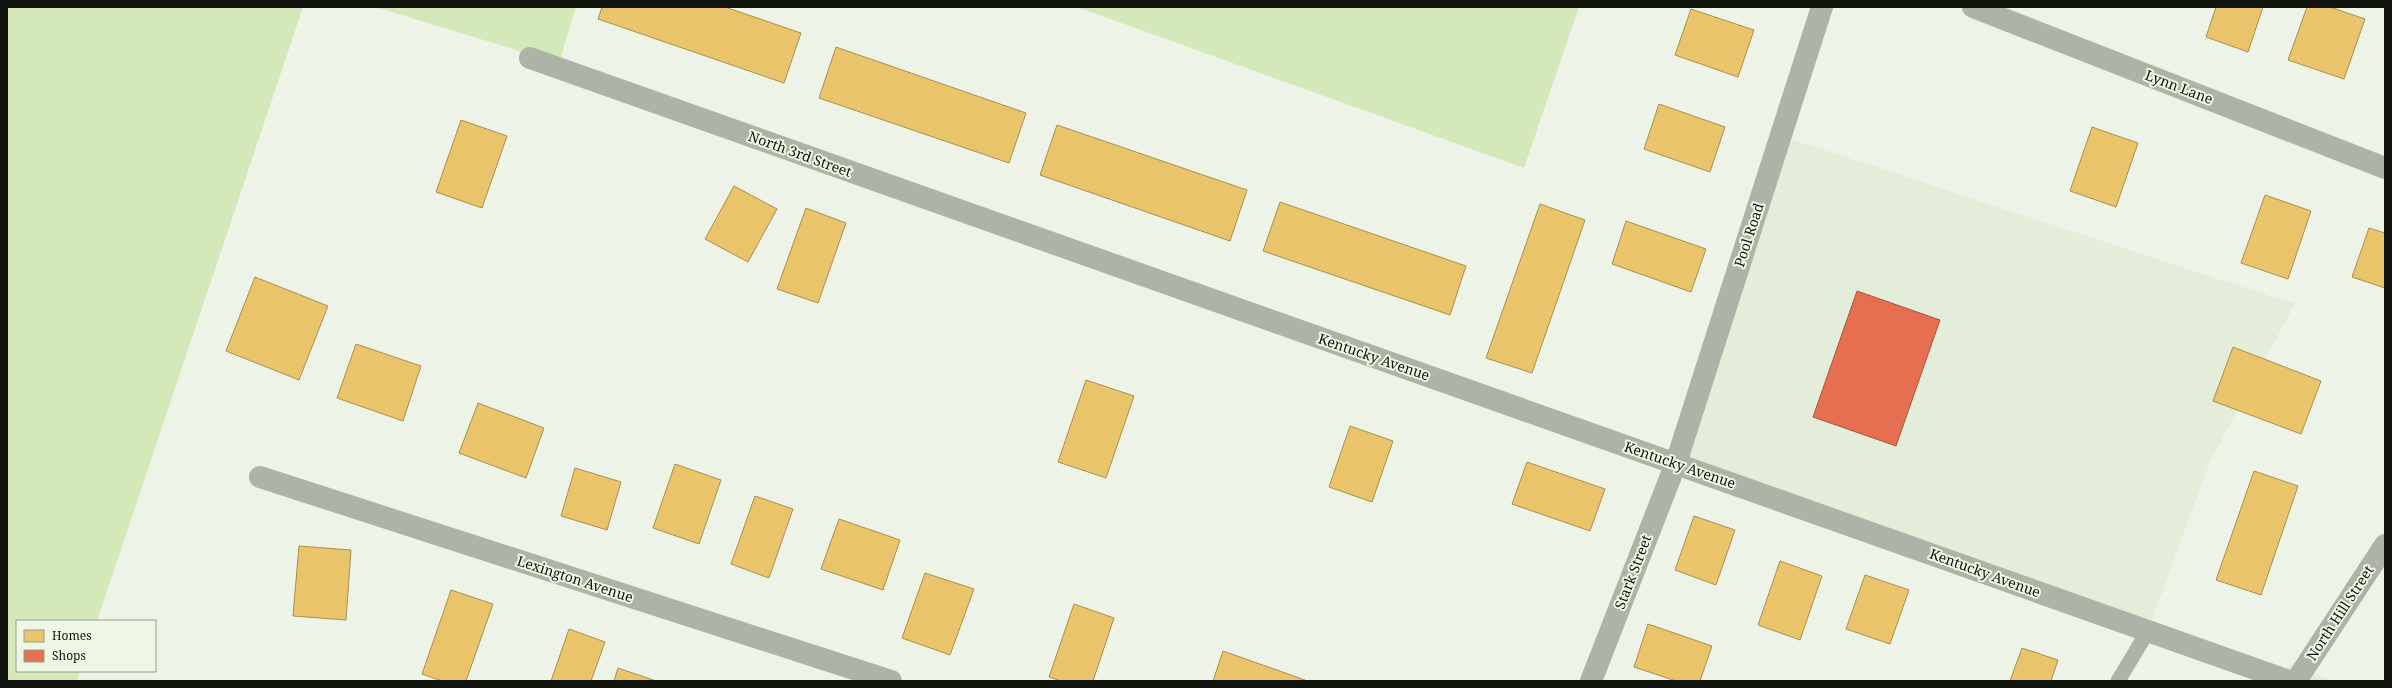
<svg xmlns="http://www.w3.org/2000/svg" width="2392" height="688" viewBox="0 0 2392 688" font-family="'Noto Serif',serif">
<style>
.built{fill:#e4edda}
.green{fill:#d4e8ba}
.homes{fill:#e9c46a;stroke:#a8904e}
.shops{fill:#e76f51;stroke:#a7543d}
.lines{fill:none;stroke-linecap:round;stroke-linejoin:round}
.service{stroke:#adb3a7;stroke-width:15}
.minor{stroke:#adb3a7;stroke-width:22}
.tertiary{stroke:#adb3a7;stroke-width:22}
.labels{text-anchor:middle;stroke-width:4;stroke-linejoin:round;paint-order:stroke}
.street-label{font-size:14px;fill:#12150e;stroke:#eef7e4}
</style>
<rect width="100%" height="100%" fill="#eef3e8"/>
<g class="built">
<path d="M1775,134L2295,304L2211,459L2152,620L1668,462Z"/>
<path d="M2287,665L2336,681H2277Z"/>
</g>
<g class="green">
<path d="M7,7H303L97,621H17V671H80L77,681H7Z"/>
<path d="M375,7H576L559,63Z"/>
<path d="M1077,7H1579L1524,168Z"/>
</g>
<g class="homes">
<path d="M602,7H725L801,33L784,83L598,19Z"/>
<path d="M2216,7H2263L2248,52L2206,37Z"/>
<path d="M2307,7H2330L2365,19L2344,79L2288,60Z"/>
<path d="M1691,9L1754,30L1738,77L1675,55Z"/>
<path d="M836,47L1026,113L1009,163L819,98Z"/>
<path d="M1659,104L1725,127L1710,172L1644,149Z"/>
<path d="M461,120L507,136L482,208L436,192Z"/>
<path d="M1057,125L1247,190L1230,241L1040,175Z"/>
<path d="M2092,127L2138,143L2116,207L2070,191Z"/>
<path d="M734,186L777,209L748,262L705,239Z"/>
<path d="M2265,195L2311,211L2288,279L2241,263Z"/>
<path d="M1280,202L1466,266L1450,315L1263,251Z"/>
<path d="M1540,204L1585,220L1532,373L1486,358Z"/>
<path d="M806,208L846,223L818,303L777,289Z"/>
<path d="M1626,221L1706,249L1691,292L1612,264Z"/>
<path d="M2369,228L2385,233V288L2352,277Z"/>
<path d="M255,277L328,306L299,380L226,351Z"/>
<path d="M356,344L421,366L403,421L337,398Z"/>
<path d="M2233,347L2321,381L2301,434L2213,401Z"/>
<path d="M1086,380L1134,396L1106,478L1058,462Z"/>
<path d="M478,403L544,428L526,478L459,453Z"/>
<path d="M1350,426L1393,441L1372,502L1329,487Z"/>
<path d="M1527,462L1605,489L1590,531L1512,504Z"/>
<path d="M675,464L721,480L699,544L653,528Z"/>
<path d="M575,468L621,482L607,530L561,516Z"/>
<path d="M2254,471L2298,486L2261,595L2216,580Z"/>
<path d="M755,496L793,509L769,578L731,564Z"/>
<path d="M1694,516L1735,530L1716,585L1675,570Z"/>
<path d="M839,519L900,540L883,590L821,569Z"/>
<path d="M299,546L351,550L346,620L293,616Z"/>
<path d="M1780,561L1822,576L1800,640L1758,625Z"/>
<path d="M925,573L974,589L950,655L902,638Z"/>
<path d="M1865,575L1909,590L1890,644L1846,629Z"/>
<path d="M451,590L493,604L466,681H442L422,674Z"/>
<path d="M1074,604L1114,618L1093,681H1061L1049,677Z"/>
<path d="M1648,624L1712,646L1700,681H1676L1634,667Z"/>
<path d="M569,629L605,642L591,681H551Z"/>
<path d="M2022,648L2058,660L2051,681H2010Z"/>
<path d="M1223,651L1305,680V681H1213Z"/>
<path d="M618,668L656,681H614Z"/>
</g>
<path class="shops" d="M1857,291L1940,320L1896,446L1813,417Z"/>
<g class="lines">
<path class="service" d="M2118,681L2148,631"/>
<g class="minor">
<path d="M1973,7L2385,168"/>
<path d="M530,58L2289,681"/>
<path d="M260,477L891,681"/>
<path d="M1591,681L1676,463L1822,7"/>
</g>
<path class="tertiary" d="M2296,681L2385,545"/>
</g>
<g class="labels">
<g class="street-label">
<text transform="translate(2179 87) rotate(21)" y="5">Lynn Lane</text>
<text transform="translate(800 154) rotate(20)" y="5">North 3rd Street</text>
<text transform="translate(1749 235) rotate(-72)" y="5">Pool Road</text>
<text transform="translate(1374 357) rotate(19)" y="5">Kentucky Avenue</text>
<text transform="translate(1680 465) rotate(19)" y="5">Kentucky Avenue</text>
<text transform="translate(1633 572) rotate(-69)" y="5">Stark Street</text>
<text transform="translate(1985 573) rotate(20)" y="5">Kentucky Avenue</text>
<text transform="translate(575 579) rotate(18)" y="5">Lexington Avenue</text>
<text transform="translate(2340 613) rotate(-57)" y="5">North Hill Street</text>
</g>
</g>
<rect width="2392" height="688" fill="none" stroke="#12150e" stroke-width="16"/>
<rect x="16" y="620" width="140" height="52" fill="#eef7e4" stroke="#969d8e"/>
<rect x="24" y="630" width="20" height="12" fill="#e9c46a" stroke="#969d8e"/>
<text x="52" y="640" font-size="12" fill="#12150e">Homes</text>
<rect x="24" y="650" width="20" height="12" fill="#e76f51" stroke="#969d8e"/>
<text x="52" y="660" font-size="12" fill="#12150e">Shops</text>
</svg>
